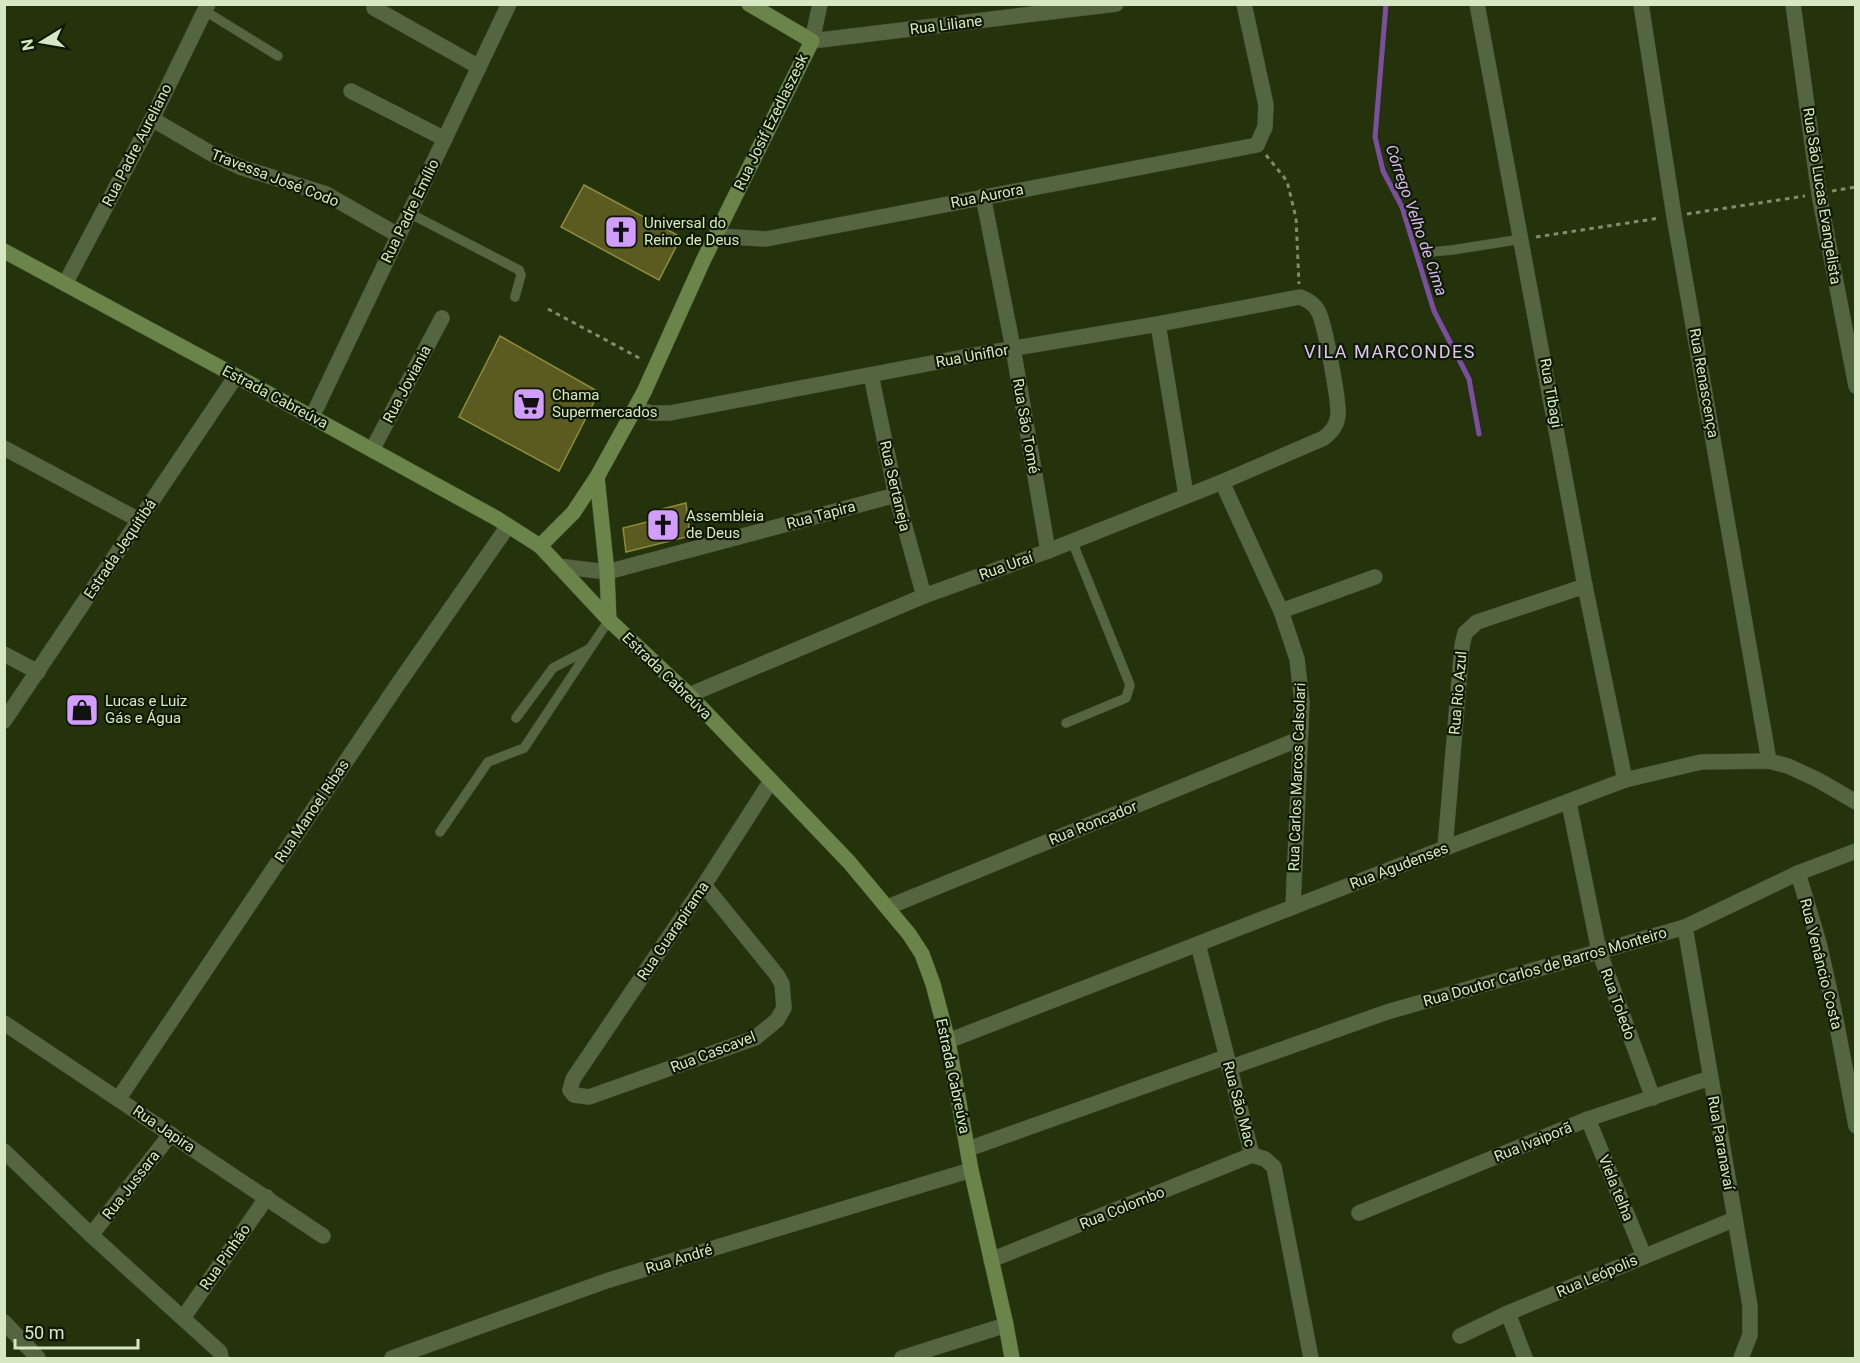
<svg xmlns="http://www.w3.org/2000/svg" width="1860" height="1363" viewBox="0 0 1860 1363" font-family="Roboto,sans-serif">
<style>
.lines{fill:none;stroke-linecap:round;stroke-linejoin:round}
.stream{stroke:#7b4e9f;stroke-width:5}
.building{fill:#5b5a21;stroke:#8e8d39;stroke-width:1.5}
.service-casing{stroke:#405029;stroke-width:10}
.minor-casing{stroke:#405029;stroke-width:16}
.secondary-casing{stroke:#405029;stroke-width:16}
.path{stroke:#7e8e68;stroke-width:3;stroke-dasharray:4.5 4.5;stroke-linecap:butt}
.service{stroke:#556541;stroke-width:9}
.minor{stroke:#556541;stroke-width:15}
.secondary{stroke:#6a8449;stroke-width:15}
.labels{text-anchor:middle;stroke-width:4.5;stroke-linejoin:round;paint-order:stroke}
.street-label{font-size:15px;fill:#d6e8c3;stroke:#0e1a00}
.poi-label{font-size:15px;fill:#d6e8c3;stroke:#0e1a00;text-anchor:start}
.water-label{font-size:16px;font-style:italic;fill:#d7b5f6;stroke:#0e1a00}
.quarter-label{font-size:18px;letter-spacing:1.5px;fill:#dfc3f9;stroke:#0e1a00}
</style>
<rect width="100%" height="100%" fill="#24330c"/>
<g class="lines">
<path class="stream" d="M1386,4L1375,137L1383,171L1402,207L1434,311L1469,379L1479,434"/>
</g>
<g class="building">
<path d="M584,185L681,237L659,280L561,227Z"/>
<path d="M500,336L599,392L559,471L459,417Z"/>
<path d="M686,503L690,536L626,552L623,528L663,518L662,509Z"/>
</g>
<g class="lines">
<defs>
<g id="service">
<path d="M205,11L278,56"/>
<path d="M409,213L519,270L521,275L515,297"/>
<path d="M1431,252L1452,250L1522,239"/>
<path d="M516,718L553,668L589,649"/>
<path d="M1066,723L1126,698L1130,685L1072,541"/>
<path d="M440,832L488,762L524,748L609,620"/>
</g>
<g id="minor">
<path d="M820,4L812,41L1116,4"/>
<path d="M1477,4L1585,586L1625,780"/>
<path d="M1641,4L1674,216L1769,761"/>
<path d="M1793,4L1819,194L1856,386"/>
<path d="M374,8L479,67"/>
<path d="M351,91L445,139"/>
<path d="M152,119L212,154L240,167L326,194L398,235"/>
<path d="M983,196L1013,348L1048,551"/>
<path d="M716,236L766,239L1257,145L1265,127L1266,105L1244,4"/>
<path d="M65,284L152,119L208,4"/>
<path d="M1158,324L1186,495"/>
<path d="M871,375L896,495L924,596"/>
<path d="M636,408L651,413H670L974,355L1158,324L1300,297C1307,300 1314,303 1318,311C1325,323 1339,401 1338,415C1337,426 1331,432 1324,438L1222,482L1048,551L924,596L689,695"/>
<path d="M312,417L509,4"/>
<path d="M4,448L139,520"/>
<path d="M372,450L442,318"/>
<path d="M1222,482L1281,611L1297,659L1302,702L1293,907"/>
<path d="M558,566L607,572L896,495"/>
<path d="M1281,611L1375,577"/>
<path d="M4,654L38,672"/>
<path d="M4,721L236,376"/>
<path d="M1569,803L1599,951L1653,1098"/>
<path d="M1445,848L1462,646L1465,633L1477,622L1585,586"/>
<path d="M1798,873L1819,943L1834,1010L1856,1126"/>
<path d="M704,885L777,975L782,984L784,1008L777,1020L755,1038L589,1097L574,1095L570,1090L573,1079L704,885L771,781"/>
<path d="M888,907L1299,739"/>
<path d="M1685,927L1750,1306V1335L1741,1358"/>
<path d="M1198,944L1252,1155L1265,1159L1274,1167L1311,1358"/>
<path d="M4,1023L323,1236"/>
<path d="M948,1041L1445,848L1625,780L1701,762L1769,761L1788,766L1818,780L1856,802"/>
<path d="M1229,1068L1387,1012L1685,927L1798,873L1856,851"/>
<path d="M119,1098L396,687L508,526"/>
<path d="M1588,1119L1644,1256"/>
<path d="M968,1149L1226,1057"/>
<path d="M4,1151L91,1235L220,1352L221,1358"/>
<path d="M1359,1213L1588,1119L1710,1078"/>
<path d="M91,1235L171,1134"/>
<path d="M991,1260L1252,1155"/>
<path d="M1508,1313L1525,1358"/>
<path d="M183,1318L267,1197"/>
<path d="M4,1322L38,1358"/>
<path d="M1460,1336L1508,1313L1735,1219"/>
<path d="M392,1358L609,1280L971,1170"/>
<path d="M902,1358L1006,1325"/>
</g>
<g id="secondary">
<path d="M4,251L312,417L496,518L540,546L609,620L689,695L849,862L909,934L922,954L933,984L948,1041L971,1170L1006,1325L1012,1358"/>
<path d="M597,477L607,572L609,620"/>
<path d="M540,546L573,513L597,477L644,392L703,261L812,41L749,4"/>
</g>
</defs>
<use href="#service" class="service-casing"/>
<use href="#minor" class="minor-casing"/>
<use href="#secondary" class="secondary-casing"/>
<g class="path">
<path d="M1266,155L1287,181L1296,218L1299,284"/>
<path d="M1832,191L1856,187"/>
<path d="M1687,214L1805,196"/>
<path d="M1536,237L1660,218"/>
<path d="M548,309L643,360"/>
</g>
<use href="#service" class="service"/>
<use href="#minor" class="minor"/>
<use href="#secondary" class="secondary"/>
</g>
<defs>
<symbol id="church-square" viewBox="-11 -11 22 22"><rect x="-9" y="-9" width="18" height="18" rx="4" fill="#d19dfe" stroke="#0e1a00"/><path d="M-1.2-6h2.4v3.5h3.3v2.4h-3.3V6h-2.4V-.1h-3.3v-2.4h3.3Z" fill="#111"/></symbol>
<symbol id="supermarket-square" viewBox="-11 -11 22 22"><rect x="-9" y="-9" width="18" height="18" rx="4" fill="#d19dfe" stroke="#0e1a00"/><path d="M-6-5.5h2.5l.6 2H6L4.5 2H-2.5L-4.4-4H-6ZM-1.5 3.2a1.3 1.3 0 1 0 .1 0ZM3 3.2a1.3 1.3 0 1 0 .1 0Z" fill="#111"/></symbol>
<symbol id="shop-square" viewBox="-11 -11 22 22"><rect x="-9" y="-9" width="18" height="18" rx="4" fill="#d19dfe" stroke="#0e1a00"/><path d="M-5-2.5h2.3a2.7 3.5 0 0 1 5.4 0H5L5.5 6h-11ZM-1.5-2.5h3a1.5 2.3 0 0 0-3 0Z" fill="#111"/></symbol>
</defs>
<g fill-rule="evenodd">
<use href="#church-square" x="602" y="213" width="38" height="38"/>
<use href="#supermarket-square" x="510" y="385" width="38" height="38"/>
<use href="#church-square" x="644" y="506" width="38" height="38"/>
<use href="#shop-square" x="63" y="691" width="38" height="38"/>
</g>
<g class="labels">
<g class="street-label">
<text transform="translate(946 25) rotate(-7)" y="5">Rua Liliane</text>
<text transform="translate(771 122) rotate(-64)" y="5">Rua Josif Ezedlaszesk</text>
<text transform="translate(137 145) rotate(-63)" y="5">Rua Padre Aureliano</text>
<text transform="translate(275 178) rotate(21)" y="5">Travessa José Codo</text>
<text transform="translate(987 196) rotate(-11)" y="5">Rua Aurora</text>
<text transform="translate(1822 196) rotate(81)" y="5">Rua São Lucas Evangelista</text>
<text transform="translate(410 211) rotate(-64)" y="5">Rua Padre Emílio</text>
<text transform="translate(972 356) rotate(-10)" y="5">Rua Uniflor</text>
<text transform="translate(1704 383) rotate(80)" y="5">Rua Renascença</text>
<text transform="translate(407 384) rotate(-62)" y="5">Rua Joviania</text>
<text transform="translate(1551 393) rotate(80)" y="5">Rua Tibagi</text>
<text transform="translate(275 397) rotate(28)" y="5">Estrada Cabreúva</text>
<text transform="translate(1026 426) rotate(80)" y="5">Rua São Tomé</text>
<text transform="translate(895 486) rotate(77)" y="5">Rua Sertaneja</text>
<text transform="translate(821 515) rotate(-15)" y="5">Rua Tapira</text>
<text transform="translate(120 549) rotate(-56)" y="5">Estrada Jequitibá</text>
<text transform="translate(1006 566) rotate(-20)" y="5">Rua Uraí</text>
<text transform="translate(667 676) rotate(44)" y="5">Estrada Cabreúva</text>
<text transform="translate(1458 693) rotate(-85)" y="5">Rua Rio Azul</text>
<text transform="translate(1297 777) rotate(-88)" y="5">Rua Carlos Marcos Calsolari</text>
<text transform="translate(312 811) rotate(-56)" y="5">Rua Manoel Ribas</text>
<text transform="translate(1093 823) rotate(-22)" y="5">Rua Roncador</text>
<text transform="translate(1399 866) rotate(-21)" y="5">Rua Agudenses</text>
<text transform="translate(673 931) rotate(-56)" y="5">Rua Guarapirama</text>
<text transform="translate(1821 964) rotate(76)" y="5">Rua Venâncio Costa</text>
<text transform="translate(1545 967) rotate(-16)" y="5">Rua Doutor Carlos de Barros Monteiro</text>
<text transform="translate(1618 1004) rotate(70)" y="5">Rua Toledo</text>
<text transform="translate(713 1052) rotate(-21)" y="5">Rua Cascavel</text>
<text transform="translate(953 1076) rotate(78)" y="5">Estrada Cabreúva</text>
<text transform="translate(1239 1104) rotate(75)" y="5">Rua São Mac</text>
<text transform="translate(164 1129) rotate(34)" y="5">Rua Japira</text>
<text transform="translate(1533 1142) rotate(-22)" y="5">Rua Ivaiporã</text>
<text transform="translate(1721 1143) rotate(80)" y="5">Rua Paranavaí</text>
<text transform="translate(131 1185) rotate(-52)" y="5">Rua Jussara</text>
<text transform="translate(1616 1188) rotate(68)" y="5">Viela telha</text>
<text transform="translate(1122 1208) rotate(-22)" y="5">Rua Colombo</text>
<text transform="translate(225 1257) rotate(-55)" y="5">Rua Pinhão</text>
<text transform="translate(679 1259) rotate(-17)" y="5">Rua André</text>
<text transform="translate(1597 1276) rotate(-23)" y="5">Rua Leópolis</text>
</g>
<g class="poi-label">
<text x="644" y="228">Universal do<tspan x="644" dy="17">Reino de Deus</tspan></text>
<text x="552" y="400">Chama<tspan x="552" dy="17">Supermercados</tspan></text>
<text x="686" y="521">Assembleia<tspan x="686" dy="17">de Deus</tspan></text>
<text x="105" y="706">Lucas e Luiz<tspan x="105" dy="17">Gás e Água</tspan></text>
</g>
<g class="water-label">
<text transform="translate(1417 220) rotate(71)" y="6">Córrego Velho de Cima</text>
</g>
<g class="quarter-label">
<text x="1390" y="358">VILA MARCONDES</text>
</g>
</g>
<rect width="1860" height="1363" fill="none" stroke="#d6e8c3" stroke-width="12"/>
<g transform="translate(42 42) rotate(259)" stroke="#0e1a00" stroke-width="4.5" paint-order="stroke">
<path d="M0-4.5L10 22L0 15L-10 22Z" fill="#d6e8c3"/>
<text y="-9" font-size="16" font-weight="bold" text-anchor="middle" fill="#d6e8c3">N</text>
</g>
<path d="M15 1339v9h123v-9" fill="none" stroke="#d6e8c3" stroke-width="3"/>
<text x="24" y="1339" font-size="18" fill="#d6e8c3" stroke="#0e1a00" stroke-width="4.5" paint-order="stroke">50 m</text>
</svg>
